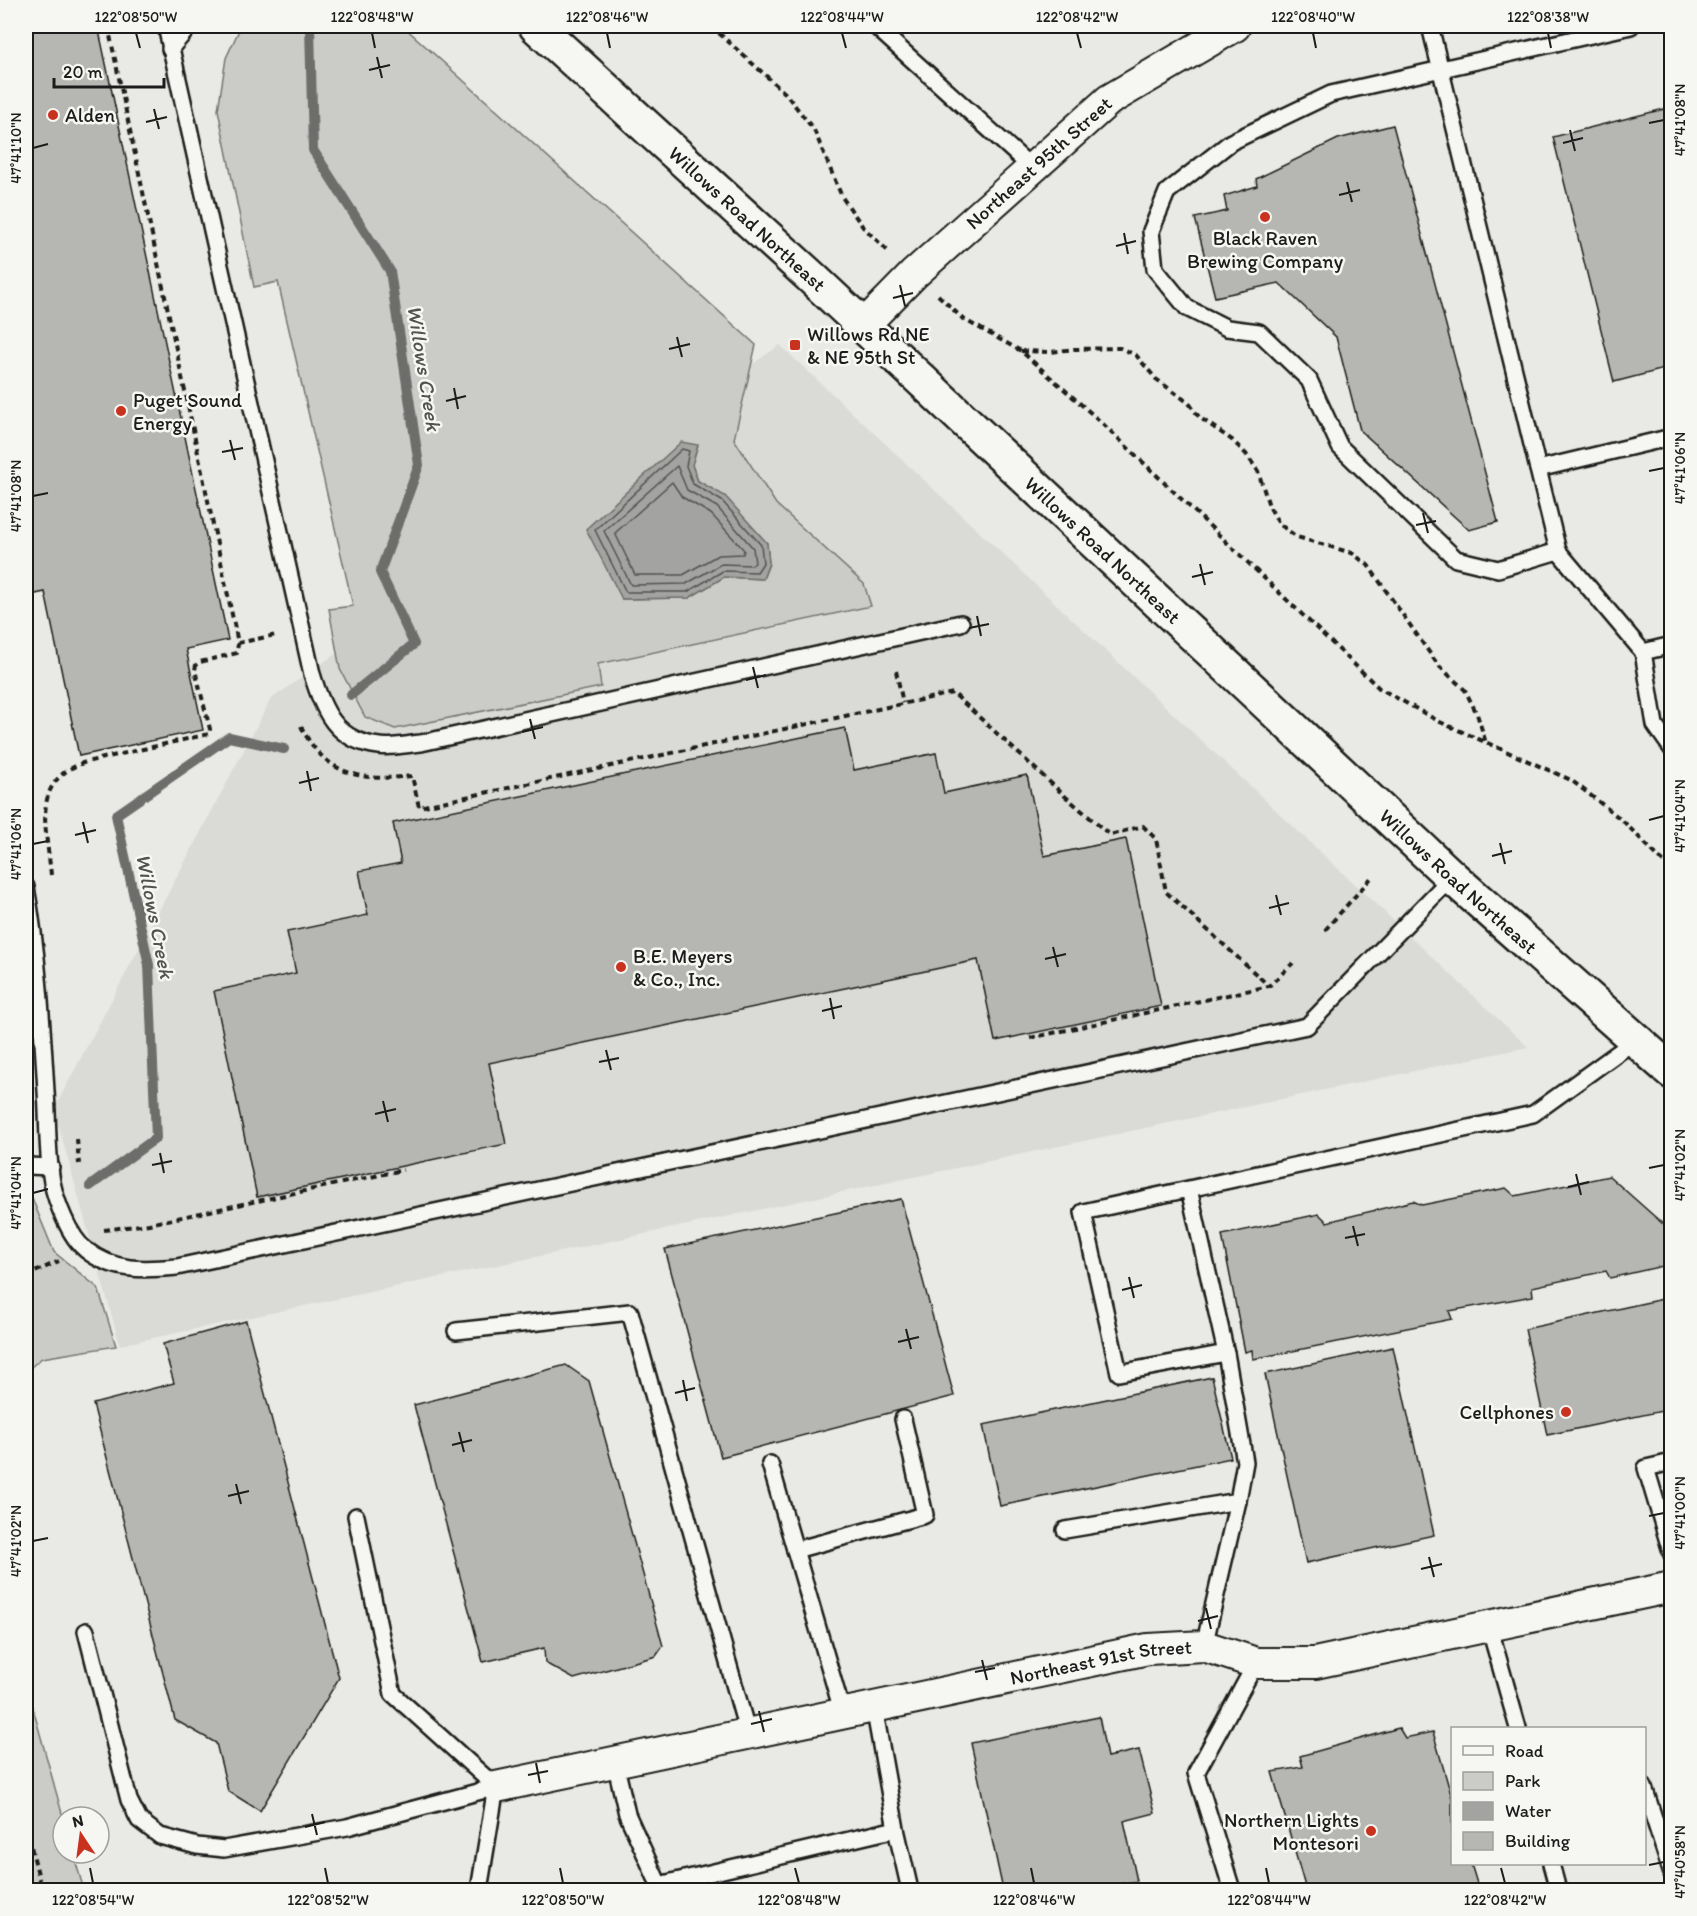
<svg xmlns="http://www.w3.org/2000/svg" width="1697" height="1916" viewBox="0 0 1697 1916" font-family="Itim,sans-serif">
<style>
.built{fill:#dadad6}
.green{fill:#cbcbc7;stroke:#747472;stroke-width:1.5;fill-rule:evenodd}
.water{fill:#a3a3a1;stroke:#6d6d6c;stroke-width:1.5}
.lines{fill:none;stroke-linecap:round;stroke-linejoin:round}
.shore{stroke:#525251;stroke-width:1.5}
.stream{stroke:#6d6d6c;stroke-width:10}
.building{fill:#b6b6b3;stroke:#1c1c1c;stroke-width:1.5}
.lane-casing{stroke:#1c1c1c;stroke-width:20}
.street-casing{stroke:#1c1c1c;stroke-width:34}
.secondary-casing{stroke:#1c1c1c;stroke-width:38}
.path{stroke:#1c1c1c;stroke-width:4;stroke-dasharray:6 4.5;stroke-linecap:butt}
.lane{stroke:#f6f6f2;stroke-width:15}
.street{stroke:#f6f6f2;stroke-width:30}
.secondary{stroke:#f6f6f2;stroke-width:33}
.ticks{fill:none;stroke:#1c1c1c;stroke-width:2}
.poi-dot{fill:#c8321e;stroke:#f6f6f2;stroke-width:2}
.labels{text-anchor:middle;stroke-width:5;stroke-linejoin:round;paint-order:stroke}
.poi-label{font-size:20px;fill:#1c1c1c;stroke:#f6f6f2;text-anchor:start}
.street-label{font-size:20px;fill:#1c1c1c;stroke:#f6f6f2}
.water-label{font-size:21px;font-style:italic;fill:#525251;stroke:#f6f6f2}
.neatline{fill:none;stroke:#1c1c1c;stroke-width:2}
.ticks-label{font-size:15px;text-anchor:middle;fill:#1c1c1c}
</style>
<rect width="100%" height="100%" fill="#e9e9e5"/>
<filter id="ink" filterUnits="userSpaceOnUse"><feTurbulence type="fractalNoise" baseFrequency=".0167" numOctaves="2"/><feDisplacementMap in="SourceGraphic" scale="12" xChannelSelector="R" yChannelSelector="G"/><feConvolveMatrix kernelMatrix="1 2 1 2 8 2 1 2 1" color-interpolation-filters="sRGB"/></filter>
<g filter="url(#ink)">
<path class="built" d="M780,345L1528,1047L120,1345L54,1109L271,699Z"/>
<g class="green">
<path d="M241,26H403L756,345L734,439L776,504L864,584L871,606L598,664L601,687L395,729L365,717L340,669L329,609L353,606L278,282L254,287L218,110L226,58ZM692,465L698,481L725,497L767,543L769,564L763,579L724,577L689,598L622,599Z"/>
<path d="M26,1188L29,1191L54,1252L98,1288L116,1346L42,1358L26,1371Z"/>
<path d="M26,1683L63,1817V1853H73L84,1890H26Z"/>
</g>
<path class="water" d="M681,442L698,445L692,465L698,481L725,496L767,543L769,563L763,579L724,577L689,598L622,599L586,529Z"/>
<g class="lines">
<g class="shore">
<path d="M682,449L689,451L686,466L693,484L722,501L761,545L763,563L757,572L723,571L687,592H626L595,530Z"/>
<path d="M677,466L687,490L717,507L753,548L755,563L752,565L721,564L686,584L631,585L604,531Z"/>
<path d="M672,482L682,497L711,514L744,550L743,554L718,555L683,575H635L615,533Z"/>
</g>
<g class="stream">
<path d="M310,26L313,150L390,271L419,465L380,572L414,644L351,695"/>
<path d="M90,1186L156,1138L149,965L116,815L229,737L284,749"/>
</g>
</g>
<g class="building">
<path d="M26,26H98L228,640L186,649L203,730L79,756L45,592L26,596Z"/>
<path d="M1672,107V367L1614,382L1553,137Z"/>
<path d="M1393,125L1498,522L1469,530L1360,430L1336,337L1279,283L1215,297L1195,218L1227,211L1224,196L1257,186L1256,179L1338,139Z"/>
<path d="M845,728L854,770L936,753L944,793L1027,775L1044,856L1126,839L1161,1006L995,1041L978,960L489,1063L506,1144L257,1197L214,991L296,973L287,932L368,915L359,871L401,863L393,823Z"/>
<path d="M1609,1176L1672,1232V1264L1610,1278L1606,1271L1532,1287L1533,1296L1449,1311L1452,1319L1253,1359L1252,1350L1245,1352L1222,1235L1319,1214L1327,1222L1413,1201L1422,1205L1506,1188L1515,1196Z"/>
<path d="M901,1199L954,1396L721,1457L665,1249Z"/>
<path d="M1672,1297V1409L1547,1435L1525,1329Z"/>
<path d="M246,1321L339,1678L260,1811L228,1791L216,1743L175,1720L93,1404L174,1383L163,1344Z"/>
<path d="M1393,1347L1434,1535L1306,1563L1265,1374Z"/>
<path d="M566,1365L589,1381L663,1646L656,1656L574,1679L545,1663L544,1648L483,1662L414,1405Z"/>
<path d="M1212,1377L1231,1458L1000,1506L983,1425Z"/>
<path d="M1099,1717L1107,1757L1139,1750L1155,1813L1124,1821L1137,1881L1083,1890H1003L971,1743Z"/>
<path d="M1399,1728L1405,1738L1433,1732L1452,1798V1864H1471L1479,1890H1306L1272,1772L1303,1767L1300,1756Z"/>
</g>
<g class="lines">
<defs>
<g id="lane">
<path d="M166,26L312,674C323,711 336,741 379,746C392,748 408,744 421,743L961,623"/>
<path d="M875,26L1032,168"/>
<path d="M1430,26L1558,551L1643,652L1672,645"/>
<path d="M170,49L190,26"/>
<path d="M1538,469L1672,437"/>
<path d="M1558,551L1498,569L1456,559L1340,447L1309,380L1259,332L1227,328L1187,308L1155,269L1151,231L1167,192L1231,142L1331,94L1631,26"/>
<path d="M1643,652L1655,725L1672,749"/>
<path d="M26,887C38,953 42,1024 46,1091C48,1119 47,1155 52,1182C56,1201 69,1237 86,1250C114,1272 144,1270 177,1267L1307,1026L1452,877"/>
<path d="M26,1163L28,1166L51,1167"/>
<path d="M1189,1189L1226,1353L1119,1373L1083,1212L1533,1114L1637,1039"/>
<path d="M456,1331L630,1312L748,1734"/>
<path d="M1672,1462L1646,1468L1672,1555"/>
<path d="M770,1464L843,1714"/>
<path d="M356,1516L393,1694L496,1787"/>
<path d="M1065,1530L1238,1501L1245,1462L1226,1353"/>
<path d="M795,1550L925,1515L903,1419"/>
<path d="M1489,1626L1518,1728"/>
<path d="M86,1631L129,1800L139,1820L160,1836L197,1846L224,1849L347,1827L496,1787"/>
<path d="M1204,1646L1238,1501"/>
<path d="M615,1762L627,1814L659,1885L896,1829L874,1707"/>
<path d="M1644,1787L1672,1874"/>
<path d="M896,1829L910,1890"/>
<path d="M1551,1864L1558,1890"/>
<path d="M479,1890L496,1787"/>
<path d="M1232,1890L1196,1773L1256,1663"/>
</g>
<g id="street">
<path id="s1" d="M863,326L914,274L1109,100L1235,26"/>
<path id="s2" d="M496,1787L1148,1649L1204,1646L1256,1663H1315L1672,1587"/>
</g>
<g id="secondary">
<path id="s3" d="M536,26L809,275L1452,877L1672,1072"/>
</g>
</defs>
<use href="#lane" class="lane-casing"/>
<use href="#street" class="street-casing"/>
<use href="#secondary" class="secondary-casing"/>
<g class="path">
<path d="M108,26L238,643L276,635"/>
<path d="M711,26L785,93L814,130L842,197L863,227L890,253"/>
<path d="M938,295L963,319L1021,351L1102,423L1379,688L1440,722L1571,780L1622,820L1672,871"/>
<path d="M1021,351L1050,352L1074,349L1120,348L1136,355L1156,379L1189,403L1199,417L1232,440L1246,454L1258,471L1269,506L1279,524L1297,537L1352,553L1368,565L1438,665L1465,690L1477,714L1486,743"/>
<path d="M896,671L903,703"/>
<path d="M301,726C324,775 362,782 412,776L419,807L953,693L1066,797L1110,835L1143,826L1156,839L1166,892L1269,986"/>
<path d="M51,875C47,828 29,780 86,762L209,734L210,729L195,670L196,665L200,662L237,653L238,643"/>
<path d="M1325,930L1372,877"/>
<path d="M1030,1038L1269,986L1293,963"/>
<path d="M77,1139L79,1164"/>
<path d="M104,1230L149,1224L403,1170"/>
<path d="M26,1276L59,1261"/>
<path d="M26,1827L42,1890"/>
</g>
<use href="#lane" class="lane"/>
<use href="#street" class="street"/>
<use href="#secondary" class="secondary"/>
</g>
</g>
<path class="ticks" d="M136,33L140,48M372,33L375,48M607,33L610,48M842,33L846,48M1077,33L1081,48M1313,33L1316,48M1548,33L1551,48M377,57L382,78M369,70L390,65M154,109L159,129M146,122L167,117M1649,123L1664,120M1570,130L1575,151M1563,143L1583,138M33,148L48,144M1347,182L1352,202M1339,195L1360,190M1124,233L1128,254M1116,246L1136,241M900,285L905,306M893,298L913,293M677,337L682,357M669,349L690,344M454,388L458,409M446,401L466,396M230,440L235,460M222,452L243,448M1649,471L1664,468M33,496L48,493M1423,513L1428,533M1416,525L1436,521M1200,564L1205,585M1192,577L1213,572M977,616L981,636M969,628L989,624M753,667L758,688M746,680L766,675M530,719L535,739M522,732L543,727M307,771L311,791M299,783L319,778M1649,820L1664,816M83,822L88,843M75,835L96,830M1500,843L1505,864M33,844L48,841M1492,856L1512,851M1276,895L1281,915M1269,908L1289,903M1053,947L1058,967M1045,959L1066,954M830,998L834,1019M822,1011L842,1006M606,1050L611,1070M599,1062L619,1058M383,1101L388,1122M375,1114L396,1109M160,1153L164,1173M152,1165L172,1161M1649,1168L1664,1165M1576,1174L1581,1195M1568,1187L1589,1182M33,1193L48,1189M1353,1226L1358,1246M1345,1238L1365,1234M1129,1277L1134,1298M1122,1290L1142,1285M906,1329L911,1349M898,1342L919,1337M683,1380L687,1401M675,1393L695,1388M459,1432L464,1452M452,1445L472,1440M236,1484L241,1504M228,1496L249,1491M1649,1516L1664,1513M33,1541L48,1538M1429,1557L1434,1577M1421,1569L1442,1564M1206,1608L1211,1629M1198,1621L1218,1616M982,1660L987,1680M975,1672L995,1668M759,1711L764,1732M751,1724L772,1719M536,1763L540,1783M528,1775L548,1771M312,1814L317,1835M305,1827L325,1822M1649,1865L1664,1862M90,1868L93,1883M325,1868L328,1883M560,1868L563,1883M795,1868L799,1883M1031,1868L1034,1883M1266,1868L1269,1883M1501,1868L1505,1883"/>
<g class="poi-dot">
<circle cx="53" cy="115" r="6"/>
<circle cx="1265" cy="217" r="6"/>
<rect x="789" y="339" width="12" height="12" rx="3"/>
<circle cx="121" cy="411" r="6"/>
<circle cx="621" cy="967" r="6"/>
<circle cx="1566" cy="1412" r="6"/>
<circle cx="1371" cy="1831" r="6"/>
</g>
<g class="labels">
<g class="poi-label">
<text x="65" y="122">Alden</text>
<text x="1265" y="245" text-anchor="middle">Black Raven<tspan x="1265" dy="23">Brewing Company</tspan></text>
<text x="807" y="341">Willows Rd NE<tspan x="807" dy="23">&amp; NE 95th St</tspan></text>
<text x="133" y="407">Puget Sound<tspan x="133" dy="23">Energy</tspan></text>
<text x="633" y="963">B.E. Meyers<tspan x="633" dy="23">&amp; Co., Inc.</tspan></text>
<text x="1554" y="1419" text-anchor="end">Cellphones</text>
<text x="1359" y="1827" text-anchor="end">Northern Lights<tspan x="1359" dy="23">Montesori</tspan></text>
</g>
<g class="street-label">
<text dy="7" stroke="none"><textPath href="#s1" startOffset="240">Northeast 95th Street</textPath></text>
<text dy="7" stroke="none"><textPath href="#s3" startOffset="286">Willows Road Northeast</textPath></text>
<text dy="7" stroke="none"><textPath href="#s3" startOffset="772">Willows Road Northeast</textPath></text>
<text dy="7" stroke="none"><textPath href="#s3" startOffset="1258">Willows Road Northeast</textPath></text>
<text dy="7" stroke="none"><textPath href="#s2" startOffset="618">Northeast 91st Street</textPath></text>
</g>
<g class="water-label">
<text transform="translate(424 368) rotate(81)" y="7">Willows Creek</text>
<text transform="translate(155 916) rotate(79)" y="7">Willows Creek</text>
</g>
</g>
<rect width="1697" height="1916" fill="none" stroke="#f6f6f2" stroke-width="66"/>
<rect x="1451" y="1727" width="195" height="138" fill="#f6f6f2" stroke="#9f9f9c" stroke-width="1.5"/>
<rect x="1463" y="1746" width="30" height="9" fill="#f6f6f2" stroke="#9f9f9c" stroke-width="1.5"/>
<text x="1505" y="1757" font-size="18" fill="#1c1c1c">Road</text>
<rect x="1463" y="1772" width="30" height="18" fill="#cbcbc7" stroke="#9f9f9c" stroke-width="1.5"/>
<text x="1505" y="1787" font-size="18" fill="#1c1c1c">Park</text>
<rect x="1463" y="1802" width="30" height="18" fill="#a3a3a1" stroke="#9f9f9c" stroke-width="1.5"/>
<text x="1505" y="1817" font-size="18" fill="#1c1c1c">Water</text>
<rect x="1463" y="1832" width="30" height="18" fill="#b6b6b3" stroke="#9f9f9c" stroke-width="1.5"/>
<text x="1505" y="1847" font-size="18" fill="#1c1c1c">Building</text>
<g transform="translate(81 1835) rotate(347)"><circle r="28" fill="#f6f6f2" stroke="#9f9f9c" stroke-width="1.5"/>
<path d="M0-4.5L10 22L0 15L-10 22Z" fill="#c8321e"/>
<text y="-9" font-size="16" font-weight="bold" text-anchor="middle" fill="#1c1c1c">N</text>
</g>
<path d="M54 78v9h110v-9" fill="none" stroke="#1c1c1c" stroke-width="3"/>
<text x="63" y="78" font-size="18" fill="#1c1c1c" stroke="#f6f6f2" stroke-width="4.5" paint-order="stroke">20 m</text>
<rect x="33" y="33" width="1631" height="1850" class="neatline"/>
<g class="ticks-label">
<text x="136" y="22">122°08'50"W</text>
<text x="372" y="22">122°08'48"W</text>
<text x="607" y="22">122°08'46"W</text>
<text x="842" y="22">122°08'44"W</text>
<text x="1077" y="22">122°08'42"W</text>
<text x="1313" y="22">122°08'40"W</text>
<text x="1548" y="22">122°08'38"W</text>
<text transform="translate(1680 120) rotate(-90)" y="5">47°41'08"N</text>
<text transform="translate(16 148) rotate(-90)" y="5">47°41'10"N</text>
<text transform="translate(1680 468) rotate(-90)" y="5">47°41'06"N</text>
<text transform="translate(16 496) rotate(-90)" y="5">47°41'08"N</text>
<text transform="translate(1680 816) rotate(-90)" y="5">47°41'04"N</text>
<text transform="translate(16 844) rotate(-90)" y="5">47°41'06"N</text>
<text transform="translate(1680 1165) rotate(-90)" y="5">47°41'02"N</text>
<text transform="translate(16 1193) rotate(-90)" y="5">47°41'04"N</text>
<text transform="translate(1680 1513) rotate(-90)" y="5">47°41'00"N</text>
<text transform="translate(16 1541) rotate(-90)" y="5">47°41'02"N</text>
<text transform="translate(1680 1862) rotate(-90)" y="5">47°40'58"N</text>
<text x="93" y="1905">122°08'54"W</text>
<text x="328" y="1905">122°08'52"W</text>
<text x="563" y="1905">122°08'50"W</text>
<text x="799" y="1905">122°08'48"W</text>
<text x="1034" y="1905">122°08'46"W</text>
<text x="1269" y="1905">122°08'44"W</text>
<text x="1505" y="1905">122°08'42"W</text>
</g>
</svg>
